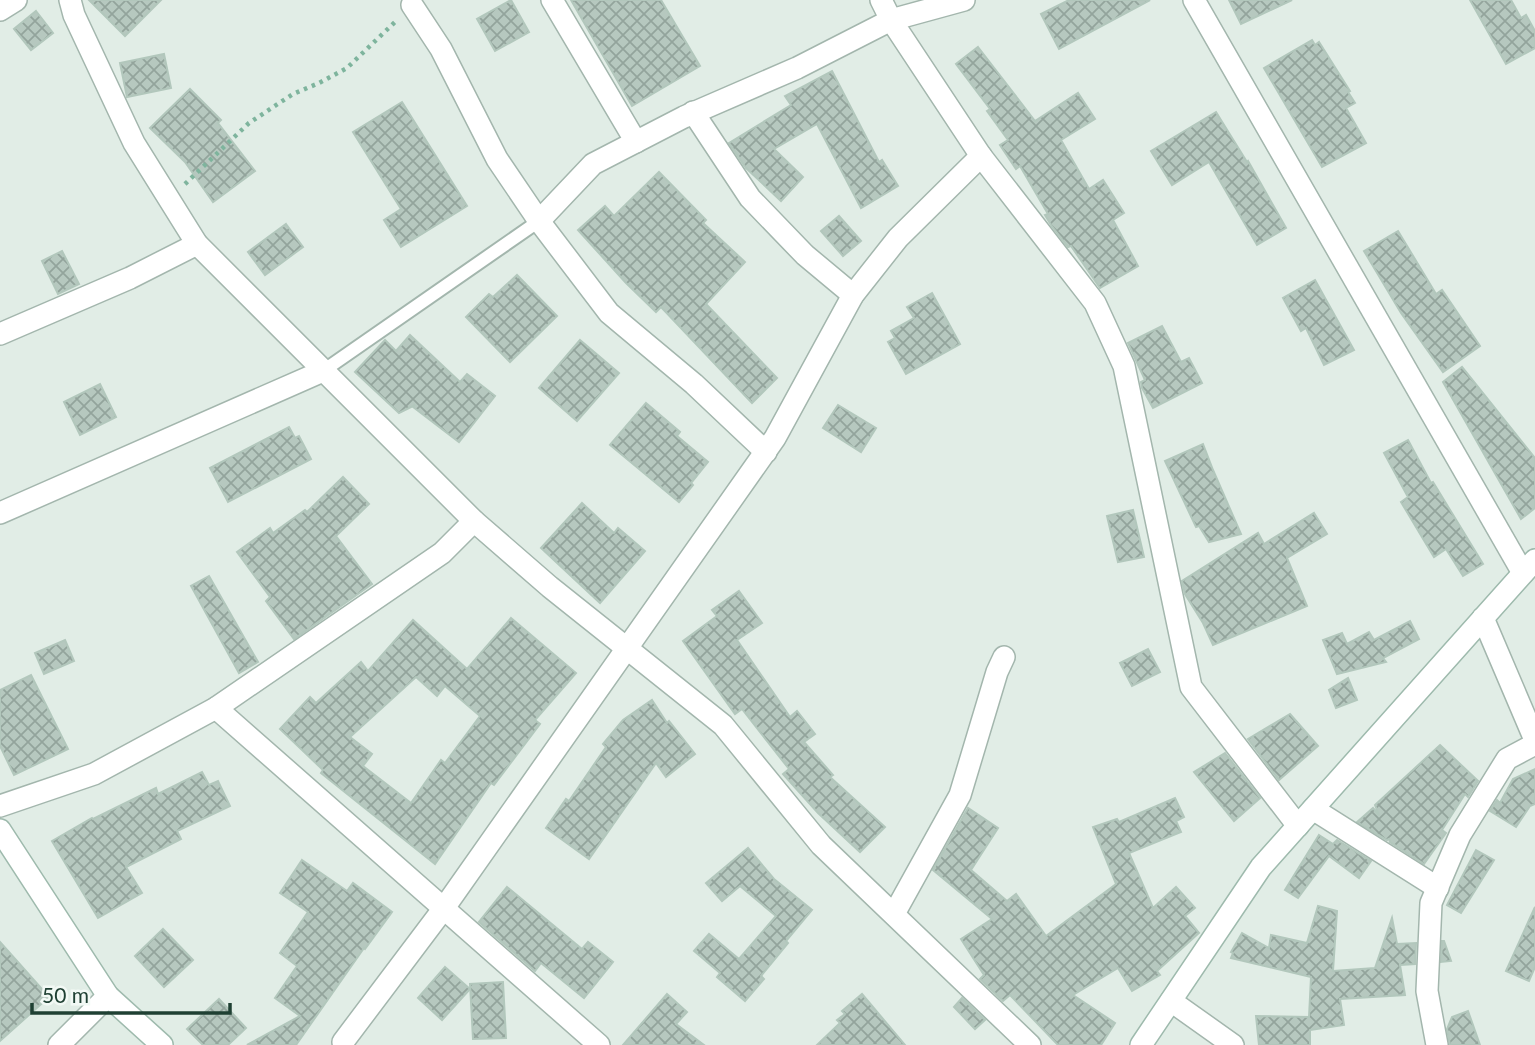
<svg xmlns="http://www.w3.org/2000/svg" width="1535" height="1045" viewBox="0 0 1535 1045" font-family="Lato,sans-serif">
<style>
.building{fill:url(#building-cross-hatch);stroke:#b2c7bc;stroke-width:2;fill-rule:evenodd}
.lines{fill:none;stroke-linecap:round;stroke-linejoin:round}
.lane-casing{stroke:#a3b6ad;stroke-width:16}
.street-casing{stroke:#a3b6ad;stroke-width:24}
.secondary-casing{stroke:#9ebaad;stroke-width:24}
.path{stroke:#7eb49d;stroke-width:4.5;stroke-dasharray:3.5 5;stroke-linecap:butt}
.lane{stroke:#fff;stroke-width:12}
.street{stroke:#fff;stroke-width:21}
.secondary{stroke:#fff;stroke-width:21}
</style>
<defs>
<pattern id="building-cross-hatch" width="8" height="8" patternUnits="userSpaceOnUse" patternTransform="scale(1.75)"><rect width="8" height="8" fill="#b6c8bf"/><path d="M0 0l8 8M0 8l8-8" fill="none" stroke="#93a49c"/></pattern>
</defs>
<rect width="100%" height="100%" fill="#e1ede6"/>
<g class="building">
<path d="M89,0H161L125,36Z"/>
<path d="M511,0L529,32L495,51L477,19Z"/>
<path d="M571,0H661L700,66L632,106Z"/>
<path d="M1069,0H1150L1059,49L1041,14Z"/>
<path d="M1229,0H1292L1241,24Z"/>
<path d="M1470,0H1511L1521,18L1526,15L1535,31V48L1506,64Z"/>
<path d="M36,11L53,33L31,50L14,29Z"/>
<path d="M1312,40L1315,45L1319,42L1350,91L1348,92L1355,103L1346,108L1366,143L1322,167L1264,68Z"/>
<path d="M978,47L1035,121L1078,93L1095,119L1061,140L1089,189L1103,180L1124,213L1113,220L1138,266L1100,288L1071,246L1068,247L1051,225L1045,215L1048,214L1020,166L1016,169L1000,145L1008,140L987,111L990,109L956,64Z"/>
<path d="M164,54L171,88L127,97L120,63Z"/>
<path d="M832,71L879,162L882,160L898,186L861,208L817,124L774,149L803,177L781,201L746,168L729,143L791,105L785,96Z"/>
<path d="M190,89L221,120L218,123L255,171L213,202L185,162L150,128Z"/>
<path d="M402,102L467,206L401,247L384,220L401,209L353,132Z"/>
<path d="M1216,112L1247,162L1248,161L1286,228L1257,245L1209,162L1172,185L1151,151Z"/>
<path d="M659,172L706,220L703,223L745,262L706,304L777,378L752,403L661,307L656,312L626,283L578,230L605,206L614,216Z"/>
<path d="M839,216L861,241L843,256L821,231Z"/>
<path d="M286,224L303,247L265,275L248,252Z"/>
<path d="M1398,231L1436,294L1442,290L1480,346L1443,372L1401,313L1364,251Z"/>
<path d="M62,251L79,284L58,294L42,261Z"/>
<path d="M517,275L557,316L510,362L466,317L489,294L493,297Z"/>
<path d="M1315,280L1354,350L1324,365L1306,328L1301,331L1283,298Z"/>
<path d="M932,293L960,344L906,374L888,342L895,338L891,331L914,318L907,307Z"/>
<path d="M1162,326L1181,362L1189,358L1202,383L1153,408L1142,388L1141,382L1145,380L1128,343Z"/>
<path d="M410,335L460,382L467,374L495,396L459,442L413,407L415,405L399,413L355,372L385,340L396,351Z"/>
<path d="M580,340L619,373L577,421L539,388Z"/>
<path d="M1462,367L1535,458V508L1521,519L1443,382Z"/>
<path d="M100,384L116,417L80,435L64,402Z"/>
<path d="M646,403L680,432L677,436L708,462L691,483L693,485L679,502L610,445Z"/>
<path d="M838,405L876,428L861,452L823,428Z"/>
<path d="M289,427L295,438L299,436L311,459L228,502L210,468Z"/>
<path d="M1408,440L1431,483L1433,482L1483,564L1463,576L1446,549L1434,557L1401,502L1408,497L1384,453Z"/>
<path d="M1203,444L1213,470L1241,534L1209,542L1199,526L1196,527L1165,461Z"/>
<path d="M343,477L369,504L336,536L372,584L294,639L266,601L270,597L237,552L270,528L273,533L305,510L307,512Z"/>
<path d="M582,503L614,533L618,528L645,551L600,603L541,548Z"/>
<path d="M1133,510L1144,557L1118,562L1107,516Z"/>
<path d="M1314,513L1327,534L1287,558L1307,606L1213,645L1203,623L1185,594L1182,581L1258,533L1264,544Z"/>
<path d="M209,576L258,662L239,673L191,586Z"/>
<path d="M739,591L762,623L737,640L790,717L797,711L815,734L804,742L833,775L830,777L885,827L860,852L818,813L783,774L789,769L742,709L735,714L683,641L717,616L712,610Z"/>
<path d="M511,618L576,673L535,720L540,724L494,785L491,783L435,864L321,773L323,770L280,729L310,697L316,703L361,662L368,671L413,620L467,669ZM416,677L437,696L445,686L480,716L445,763L441,760L411,803L363,766L372,754L350,737Z"/>
<path d="M1410,621L1419,639L1383,658L1386,662L1337,674L1323,640L1342,633L1347,644L1369,632L1374,640Z"/>
<path d="M65,640L74,661L44,674L35,653Z"/>
<path d="M1148,649L1160,672L1132,686L1120,663Z"/>
<path d="M31,675L68,749L14,775L0,746V690Z"/>
<path d="M1348,678L1357,700L1336,708L1329,690Z"/>
<path d="M652,700L667,723L669,721L695,754L666,777L656,763L589,859L546,828L566,799L569,801L606,747L603,744L623,720Z"/>
<path d="M1290,714L1318,746L1279,780L1248,739Z"/>
<path d="M1440,745L1478,781L1468,797L1465,794L1442,830L1446,833L1424,864L1390,842L1389,839L1387,840L1357,822L1373,808L1379,815L1375,805Z"/>
<path d="M1225,753L1260,798L1234,821L1194,772Z"/>
<path d="M1535,769V804L1530,806L1516,827L1490,811L1497,800L1500,803L1513,779Z"/>
<path d="M202,772L209,785L218,781L230,806L177,831L181,839L126,867L142,893L98,918L52,841L92,818L93,819L156,788L158,794Z"/>
<path d="M1175,798L1184,817L1176,821L1181,832L1129,853L1153,908L1176,887L1195,908L1185,916L1199,933L1157,971L1160,975L1132,991L1118,968L1073,995L1115,1023L1101,1045H1058L1010,995L1003,1001L980,979L984,975L961,939L992,919L933,870L968,808L998,828L971,870L1007,901L1016,894L1046,936L1116,884L1093,827L1117,819L1119,822Z"/>
<path d="M1319,835L1333,844L1337,840L1371,861L1359,878L1329,856L1298,898L1285,890Z"/>
<path d="M748,848L774,879L812,910L786,941L788,943L761,976L764,979L745,1001L717,977L720,973L694,951L709,934L739,959L776,916L740,886L722,901L706,883Z"/>
<path d="M1476,850L1494,860L1461,913L1447,905Z"/>
<path d="M302,860L347,891L353,883L392,912L365,949L364,948L296,1045H247L300,1016L275,998L297,966L280,953L308,912L280,893Z"/>
<path d="M507,887L582,949L588,942L613,962L584,998L541,963L535,971L479,922Z"/>
<path d="M1318,906L1337,911L1333,971L1375,968L1392,918L1397,944L1416,943L1415,964L1400,965L1405,995L1340,999L1344,1025L1310,1030V1045H1259L1256,1016L1309,1017L1311,977L1231,958L1233,953L1231,952L1242,933L1269,948L1271,935L1307,943Z"/>
<path d="M1535,907V967L1529,981L1506,971Z"/>
<path d="M163,929L193,960L164,987L135,956Z"/>
<path d="M1442,941H1444L1451,961L1441,962Z"/>
<path d="M0,942L49,997L0,1041Z"/>
<path d="M445,967L470,989L442,1020L418,998Z"/>
<path d="M503,982L506,1038L473,1039L470,984Z"/>
<path d="M667,994L687,1012L676,1024L704,1045H623Z"/>
<path d="M862,994L905,1045H817L840,1023L837,1020L845,1014L842,1011Z"/>
<path d="M962,998L985,1020L975,1029L954,1007Z"/>
<path d="M219,999L246,1028L228,1045H203L187,1029Z"/>
<path d="M1468,1011L1480,1045H1450L1447,1029L1452,1017Z"/>
</g>
<g class="lines">
<defs>
<path id="lane" d="M323,371L539,221"/>
<g id="street">
<path d="M70,0L74,15L134,143L197,244L474,521L550,587L723,725L821,845L1030,1045"/>
<path d="M552,0L636,142"/>
<path d="M881,0L891,20L981,156L1095,303L1124,366L1191,687L1298,826"/>
<path d="M1194,0L1523,573"/>
<path d="M412,5L441,49L497,159L539,221L609,313L694,384L766,452"/>
<path d="M0,10L16,0"/>
<path d="M693,112L750,198L805,255L853,295"/>
<path d="M539,221L593,164L684,117L797,68L891,20L964,0"/>
<path d="M0,334L130,278L197,244"/>
<path d="M0,513L323,371"/>
<path d="M1483,618L1535,740"/>
<path d="M216,708L599,1045"/>
<path d="M0,806L94,774L216,708L442,553L474,521"/>
<path d="M1313,809L1438,888"/>
<path d="M894,914L960,795L997,672L1004,657"/>
<path d="M1171,1001L1233,1045"/>
<path d="M343,1042L444,908L775,438L853,295L898,238L981,156"/>
<path d="M59,1045L108,996"/>
<path d="M1437,1045L1427,991L1431,903L1460,835L1507,759L1535,744"/>
</g>
<g id="secondary">
<path d="M0,830L108,996L162,1045"/>
<path d="M1141,1045L1261,867L1535,560"/>
</g>
</defs>
<use href="#lane" class="lane-casing"/>
<use href="#street" class="street-casing"/>
<use href="#secondary" class="secondary-casing"/>
<path class="path" d="M185,184L249,123L293,94L319,83L347,68L395,22"/>
<use href="#lane" class="lane"/>
<use href="#street" class="street"/>
<use href="#secondary" class="secondary"/>
</g>
<path d="M32 1003v10h198v-10" fill="none" stroke="#1f4033" stroke-width="3.5"/>
<text x="42" y="1003" font-size="21" fill="#1f4033" stroke="#f2f9f5" stroke-width="5" paint-order="stroke">50 m</text>
</svg>
